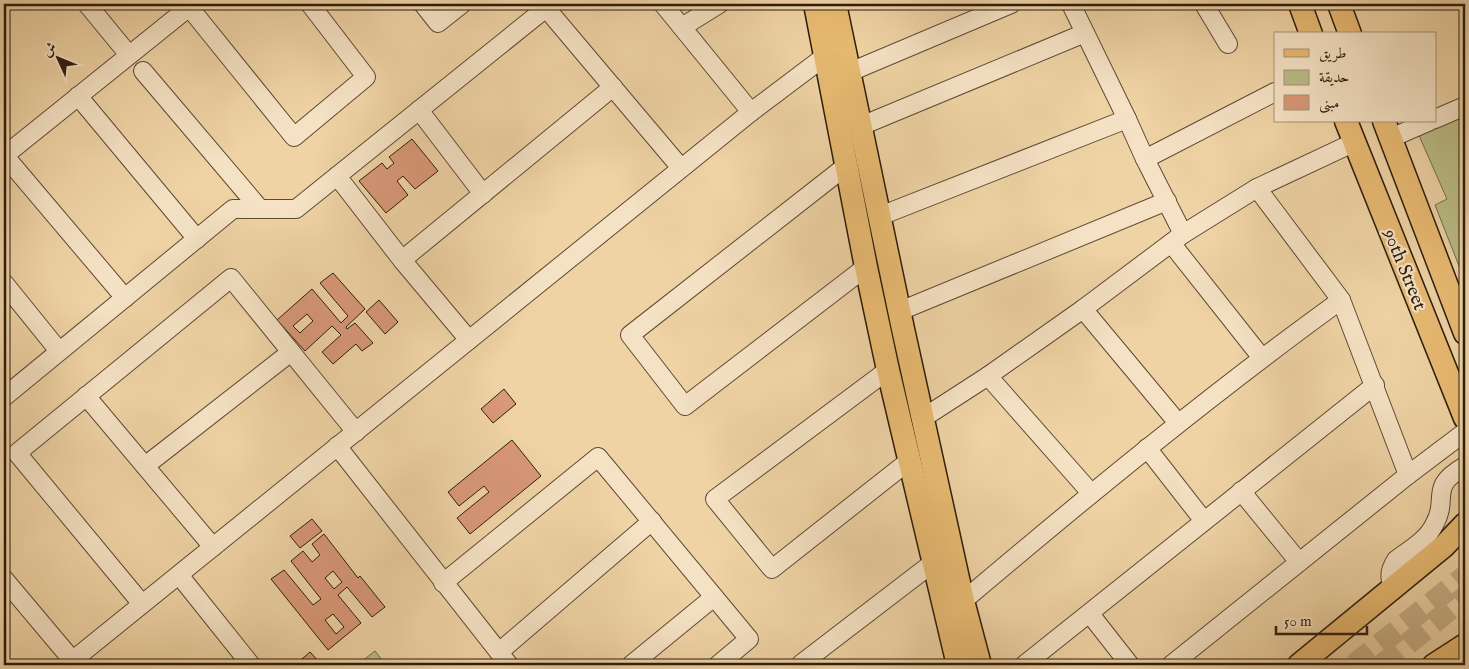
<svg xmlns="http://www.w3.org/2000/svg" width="1469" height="669" viewBox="0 0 1469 669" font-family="'IM FELL English',Amiri,serif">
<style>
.green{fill:#babc85;stroke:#726c49}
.building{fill:#d99878;stroke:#2b1d0d;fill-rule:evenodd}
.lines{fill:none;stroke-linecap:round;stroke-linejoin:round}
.major-tunnel{stroke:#c8af87;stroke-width:22;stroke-dasharray:22 11;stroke-linecap:butt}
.minor-casing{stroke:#5c4a33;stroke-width:20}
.major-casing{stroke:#2b1d0d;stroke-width:25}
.minor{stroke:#f5e2c4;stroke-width:18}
.major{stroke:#e8ba72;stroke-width:22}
.labels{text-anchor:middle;stroke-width:4.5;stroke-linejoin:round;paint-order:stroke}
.street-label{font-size:19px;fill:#2b1d0d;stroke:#f5e2c4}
</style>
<rect width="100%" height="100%" fill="#efd3a5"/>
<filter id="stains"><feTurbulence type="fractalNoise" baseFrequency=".004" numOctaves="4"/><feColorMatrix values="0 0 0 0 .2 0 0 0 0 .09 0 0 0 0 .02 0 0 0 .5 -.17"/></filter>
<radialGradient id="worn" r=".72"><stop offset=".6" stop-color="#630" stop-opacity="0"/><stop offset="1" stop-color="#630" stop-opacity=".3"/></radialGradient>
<g class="green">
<path d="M1465,112V281L1435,205L1447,199L1417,131Z"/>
<path d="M375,651L386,665H357Z"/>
</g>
<g class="building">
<path d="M412,139L438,171L415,189L403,176L397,181L408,195L386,213L359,181L382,163L387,169L394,163L389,157Z"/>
<path d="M333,273L365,309L346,327L347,329L355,323L373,343L362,351L356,344L333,364L322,352L341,335L332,326L305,351L277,320L312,289L341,323L348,316L320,283ZM307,314L313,321L300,333L293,326Z"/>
<path d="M379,300L398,322L385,334L366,312Z"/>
<path d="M504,389L516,404L493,423L481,409Z"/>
<path d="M512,440L541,476L470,534L457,518L489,492L484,486L459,506L448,492Z"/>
<path d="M312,519L322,531L300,548L290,536Z"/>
<path d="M324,534L358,578L360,576L385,607L372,617L347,587L338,595L361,623L328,650L271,579L284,570L313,605L321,599L291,561L303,551L312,562L320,555L312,544ZM333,571L342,582L334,589L325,578ZM333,614L344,627L336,634L325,620Z"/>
<path d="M310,652L321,664L295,665Z"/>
</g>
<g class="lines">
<g class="major-tunnel">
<path d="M1354,665L1465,576"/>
<path d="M1382,665L1465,597"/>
</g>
<defs>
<g id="minor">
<path d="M87,4L129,55"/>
<path d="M423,4L438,23L462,4"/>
<path d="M663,4L751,112"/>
<path d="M1071,4L1127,119L1145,159L1183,234"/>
<path d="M1204,4L1228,44"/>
<path d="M189,7L294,137L366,77L310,4"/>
<path d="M546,8L681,168"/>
<path d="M682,27L719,4"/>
<path d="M143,71L260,209"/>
<path d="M850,72L1011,4"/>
<path d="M78,96L197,239"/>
<path d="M419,110L483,194"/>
<path d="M1435,119L1465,106"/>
<path d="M861,126L1085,33"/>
<path d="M1391,138L1430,121"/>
<path d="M4,155L125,298"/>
<path d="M4,156L193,4"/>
<path d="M1145,159L1275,92"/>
<path d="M846,166L630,335L685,406L866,267"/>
<path d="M337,176L402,260L469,340"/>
<path d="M1257,188L1341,300L1408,475"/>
<path d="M880,216L1127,119"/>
<path d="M1171,243L1262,358"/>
<path d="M402,260L613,87"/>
<path d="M4,283L59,351"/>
<path d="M1083,309L1178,423"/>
<path d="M900,311L1167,201"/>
<path d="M888,370L715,499L772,569L910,460"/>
<path d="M988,376L1091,493"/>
<path d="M86,396L213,547"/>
<path d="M4,397L233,209H296L551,4"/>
<path d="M923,418L988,376L1083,309L1183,234L1257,188L1355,142"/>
<path d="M337,446L509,665"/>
<path d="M1147,448L1204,521"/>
<path d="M145,466L291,352"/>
<path d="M1241,491L1299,562"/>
<path d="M179,575L251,665"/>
<path d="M4,579L73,661"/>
<path d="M443,583L598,457L749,639L718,665"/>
<path d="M1394,588C1388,578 1390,569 1396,560C1409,550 1427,540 1434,525C1450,497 1427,488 1465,466"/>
<path d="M963,601C1086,497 1210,395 1341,300"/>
<path d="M142,604L17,453L231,278L356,432"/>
<path d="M1090,614L1130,665"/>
<path d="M499,652L652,521"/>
<path d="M67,665L751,112L824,57"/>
<path d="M631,665L714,597"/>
<path d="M802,665L801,664L934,562"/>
<path d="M1024,665L1375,385"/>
<path d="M1171,665L1408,475L1465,432"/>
</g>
<g id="major">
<path d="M815,4L866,267L888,370L958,665"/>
<path d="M835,4L903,329L963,601L980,665"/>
<path d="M1300,4L1311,34"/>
<path d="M1339,4L1350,34"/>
<path d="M1346,121L1465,418"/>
<path d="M1384,121L1465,333"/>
<path d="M1299,665L1444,546L1465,524"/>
<path d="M1434,665L1465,645"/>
</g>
</defs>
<use href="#minor" class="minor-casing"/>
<use href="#major" class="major-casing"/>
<use href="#minor" class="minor"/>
<use href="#major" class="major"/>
</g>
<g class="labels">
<g class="street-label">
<text transform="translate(1406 269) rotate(68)" y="7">90th Street</text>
</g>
</g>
<rect width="1469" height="669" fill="none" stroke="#efd3a5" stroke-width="20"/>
<rect x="5" y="5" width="1459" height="659" fill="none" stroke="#2b1d0d" stroke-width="2.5"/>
<rect x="10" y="10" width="1449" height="649" fill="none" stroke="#2b1d0d"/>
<rect x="1274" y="32" width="162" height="90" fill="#f5e2c4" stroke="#a4937b"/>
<rect x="1284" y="49" width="25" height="8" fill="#e8ba72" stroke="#a4937b"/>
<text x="1319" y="58" font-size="15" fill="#2b1d0d">طريق</text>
<rect x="1284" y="70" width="25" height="15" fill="#babc85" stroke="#a4937b"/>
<text x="1319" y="82" font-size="15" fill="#2b1d0d">حديقة</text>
<rect x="1284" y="95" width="25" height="15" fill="#d99878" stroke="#a4937b"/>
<text x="1319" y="108" font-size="15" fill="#2b1d0d">مبنى</text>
<g transform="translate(58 58) rotate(314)" stroke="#f5e2c4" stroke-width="4" paint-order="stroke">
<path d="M0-4L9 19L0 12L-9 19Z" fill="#2b1d0d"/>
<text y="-8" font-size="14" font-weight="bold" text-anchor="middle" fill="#2b1d0d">ش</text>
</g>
<path d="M1276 626v8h91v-8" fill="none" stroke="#2b1d0d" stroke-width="2.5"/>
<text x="1284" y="626" font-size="15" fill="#2b1d0d" stroke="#f5e2c4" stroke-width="4" paint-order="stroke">50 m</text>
<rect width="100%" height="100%" filter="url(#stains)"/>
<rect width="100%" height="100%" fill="url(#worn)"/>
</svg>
